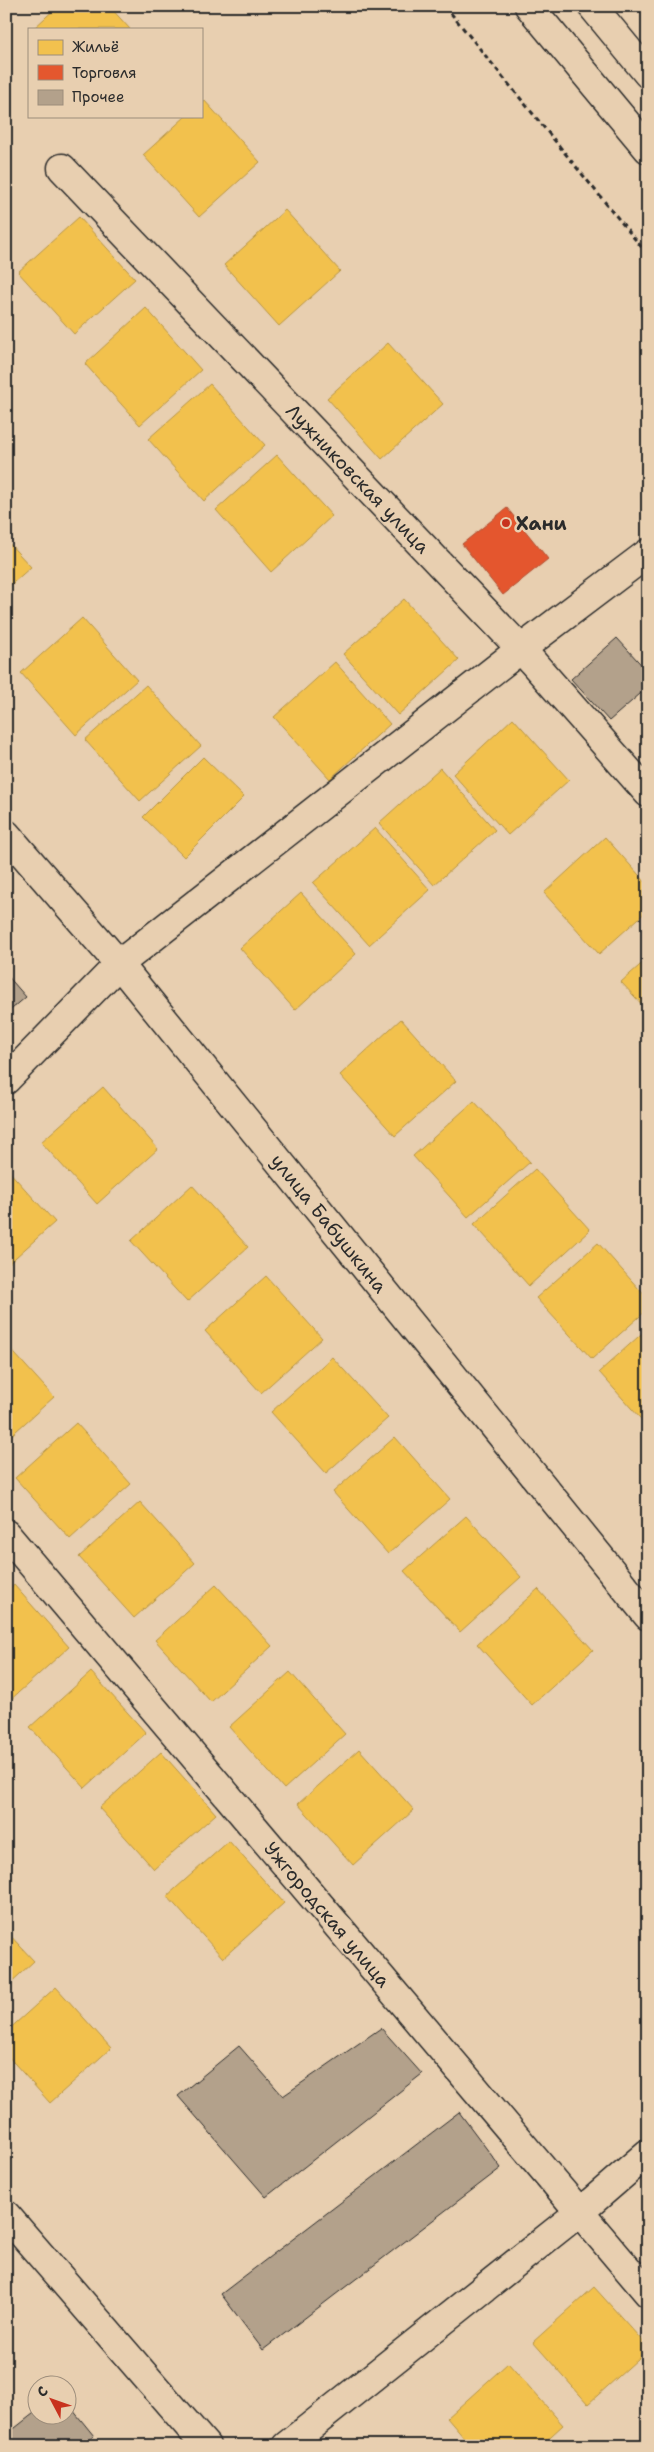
<svg xmlns="http://www.w3.org/2000/svg" width="654" height="2452" viewBox="0 0 654 2452" font-family="'Shantell Sans',sans-serif">
<style>
.homes{fill:#f2c14e;stroke:#b69444}
.shops{fill:#e4572e;stroke:#ac4a2d}
.building{fill:#b3a18b;stroke:#2b2b2b}
.lines{fill:none;stroke-linecap:round;stroke-linejoin:round}
.minor-casing{stroke:#2b2b2b;stroke-width:31}
.tertiary-casing{stroke:#2b2b2b;stroke-width:31}
.secondary-casing{stroke:#2b2b2b;stroke-width:31}
.primary-casing{stroke:#2b2b2b;stroke-width:31}
.path{stroke:#2b2b2b;stroke-width:3;stroke-dasharray:5 4;stroke-linecap:butt}
.minor{stroke:#e8cfb0;stroke-width:28}
.tertiary{stroke:#e8cfb0;stroke-width:28}
.secondary{stroke:#e8cfb0;stroke-width:28}
.primary{stroke:#e8cfb0;stroke-width:28}
.poi-dot{fill:#c8321e;stroke:#e8cfb0;stroke-width:2}
.labels{text-anchor:middle;stroke-width:5;stroke-linejoin:round;paint-order:stroke}
.street-label{font-size:19px;fill:#2b2b2b;stroke:#e8cfb0}
.poi-label{font-size:19px;font-weight:bold;fill:#2b2b2b;stroke:#e8cfb0;text-anchor:start}
</style>
<rect width="100%" height="100%" fill="#e8cfb0"/>
<filter id="ink" filterUnits="userSpaceOnUse"><feTurbulence type="fractalNoise" baseFrequency=".02" numOctaves="2"/><feDisplacementMap in="SourceGraphic" scale="10" xChannelSelector="R" yChannelSelector="G"/><feConvolveMatrix kernelMatrix="1 2 1 2 8 2 1 2 1" color-interpolation-filters="sRGB"/></filter>
<g filter="url(#ink)">
<g class="homes">
<path d="M58,6H109L130,29H33Z"/>
<path d="M204,100L260,162L199,217L143,155L186,116H201V103Z"/>
<path d="M285,210L340,271L279,326L224,265Z"/>
<path d="M79,217L135,279L74,334L18,272Z"/>
<path d="M146,308L201,370L140,425L85,364Z"/>
<path d="M388,343L443,404L382,459L327,398Z"/>
<path d="M210,384L265,445L204,501L148,439Z"/>
<path d="M277,455L332,516L271,572L216,510Z"/>
<path d="M6,540L31,567L6,589Z"/>
<path d="M404,599L459,660L398,715L343,654Z"/>
<path d="M82,618L137,680L76,735L21,673Z"/>
<path d="M335,662L390,724L330,779L274,717Z"/>
<path d="M146,685L201,746L140,801L85,740Z"/>
<path d="M513,718L569,780L508,835L453,774Z"/>
<path d="M203,757L244,797L184,857L143,817Z"/>
<path d="M440,768L495,830L434,885L379,823Z"/>
<path d="M375,828L430,890L369,945L313,883Z"/>
<path d="M605,837L648,885V910L599,954L544,893Z"/>
<path d="M301,893L356,954L295,1010L240,948Z"/>
<path d="M648,958V1011L621,982Z"/>
<path d="M401,1019L456,1081L395,1136L340,1075Z"/>
<path d="M103,1087L158,1149L97,1204L41,1142Z"/>
<path d="M474,1101L530,1162L468,1217L413,1156Z"/>
<path d="M6,1168L55,1222L6,1266Z"/>
<path d="M535,1169L590,1230L529,1286L474,1224Z"/>
<path d="M192,1185L248,1247L187,1302L131,1241Z"/>
<path d="M598,1243L648,1299V1309L592,1359L536,1298Z"/>
<path d="M266,1276L322,1338L261,1393L205,1331Z"/>
<path d="M648,1328V1427L599,1372Z"/>
<path d="M6,1344L54,1397L6,1440Z"/>
<path d="M332,1357L388,1418L326,1473L271,1412Z"/>
<path d="M76,1423L131,1484L70,1539L15,1478Z"/>
<path d="M395,1437L450,1499L388,1554L333,1492Z"/>
<path d="M140,1502L195,1563L134,1618L79,1557Z"/>
<path d="M466,1516L521,1577L460,1632L404,1571Z"/>
<path d="M14,1585L69,1647L8,1702L6,1700V1592Z"/>
<path d="M216,1585L272,1646L211,1702L155,1640Z"/>
<path d="M538,1589L593,1650L532,1705L477,1644Z"/>
<path d="M91,1672L146,1733L85,1788L30,1727Z"/>
<path d="M290,1672L345,1734L284,1789L229,1727Z"/>
<path d="M359,1749L414,1810L353,1865L298,1804Z"/>
<path d="M161,1752L216,1814L154,1869L99,1808Z"/>
<path d="M229,1841L284,1903L223,1958L167,1896Z"/>
<path d="M6,1931L34,1961L6,1987Z"/>
<path d="M56,1987L111,2048L50,2103L6,2054V2032Z"/>
<path d="M594,2287L648,2347V2350L588,2404L533,2342Z"/>
<path d="M508,2363L563,2425L540,2446H471L447,2418Z"/>
</g>
<path class="shops" d="M507,508L548,559L503,595L462,544Z"/>
<g class="building">
<path d="M617,638L648,672V687L609,721L571,679Z"/>
<path d="M6,974L26,997L6,1014Z"/>
<path d="M381,2028L422,2074L266,2197L178,2096L239,2046L283,2096Z"/>
<path d="M459,2112L501,2168L263,2350L221,2294Z"/>
<path d="M68,2404L94,2436L81,2446H6V2435L38,2410V2414H68Z"/>
</g>
<g class="lines">
<defs>
<g id="minor">
<path id="s1" d="M62,168L521,649L648,793"/>
<path d="M6,1080L119,964L521,649L648,553"/>
<path id="s2" d="M6,1534L648,2293"/>
<path d="M6,2215L206,2446"/>
</g>
<g id="tertiary">
<path id="s3" d="M6,834L119,964L648,1616"/>
</g>
<path id="secondary" d="M286,2446L581,2211L648,2153"/>
<g id="primary">
<path d="M529,6L648,149"/>
<path d="M592,6L648,74"/>
</g>
</defs>
<use href="#minor" class="minor-casing"/>
<use href="#tertiary" class="tertiary-casing"/>
<use href="#secondary" class="secondary-casing"/>
<use href="#primary" class="primary-casing"/>
<path class="path" d="M445,6L648,255"/>
<use href="#minor" class="minor"/>
<use href="#tertiary" class="tertiary"/>
<use href="#secondary" class="secondary"/>
<use href="#primary" class="primary"/>
</g>
</g>
<circle class="poi-dot" cx="506" cy="523" r="5"/>
<g class="labels">
<g class="street-label">
<text dy="7" stroke="none"><textPath href="#s1" startOffset="429">Лужниковская улица</textPath></text>
<text dy="7" stroke="none"><textPath href="#s3" startOffset="506">улица Бабушкина</textPath></text>
<text dy="7" stroke="none"><textPath href="#s2" startOffset="498">Ужгородская улица</textPath></text>
</g>
<g class="poi-label">
<text x="516" y="530">Хани</text>
</g>
</g>
<rect width="654" height="2452" fill="none" stroke="#e8cfb0" stroke-width="25"/>
<rect x="12" y="12" width="629" height="2427" fill="none" stroke="#2b2b2b" stroke-width="2" filter="url(#ink)"/>
<rect x="28" y="28" width="175" height="90" fill="#e8cfb0" stroke="#9c8d7b"/>
<rect x="38" y="40" width="25" height="15" fill="#f2c14e" stroke="#9c8d7b"/>
<text x="72" y="52" font-size="15" fill="#2b2b2b">Жильё</text>
<rect x="38" y="65" width="25" height="15" fill="#e4572e" stroke="#9c8d7b"/>
<text x="72" y="78" font-size="15" fill="#2b2b2b">Торговля</text>
<rect x="38" y="90" width="25" height="15" fill="#b3a18b" stroke="#9c8d7b"/>
<text x="72" y="102" font-size="15" fill="#2b2b2b">Прочее</text>
<g transform="translate(52 2400) rotate(311)"><circle r="24" fill="#e8cfb0" stroke="#9c8d7b"/>
<path d="M0-4L9 19L0 12L-9 19Z" fill="#c8321e"/>
<text y="-8" font-size="14" font-weight="bold" text-anchor="middle" fill="#2b2b2b">С</text>
</g>
</svg>
